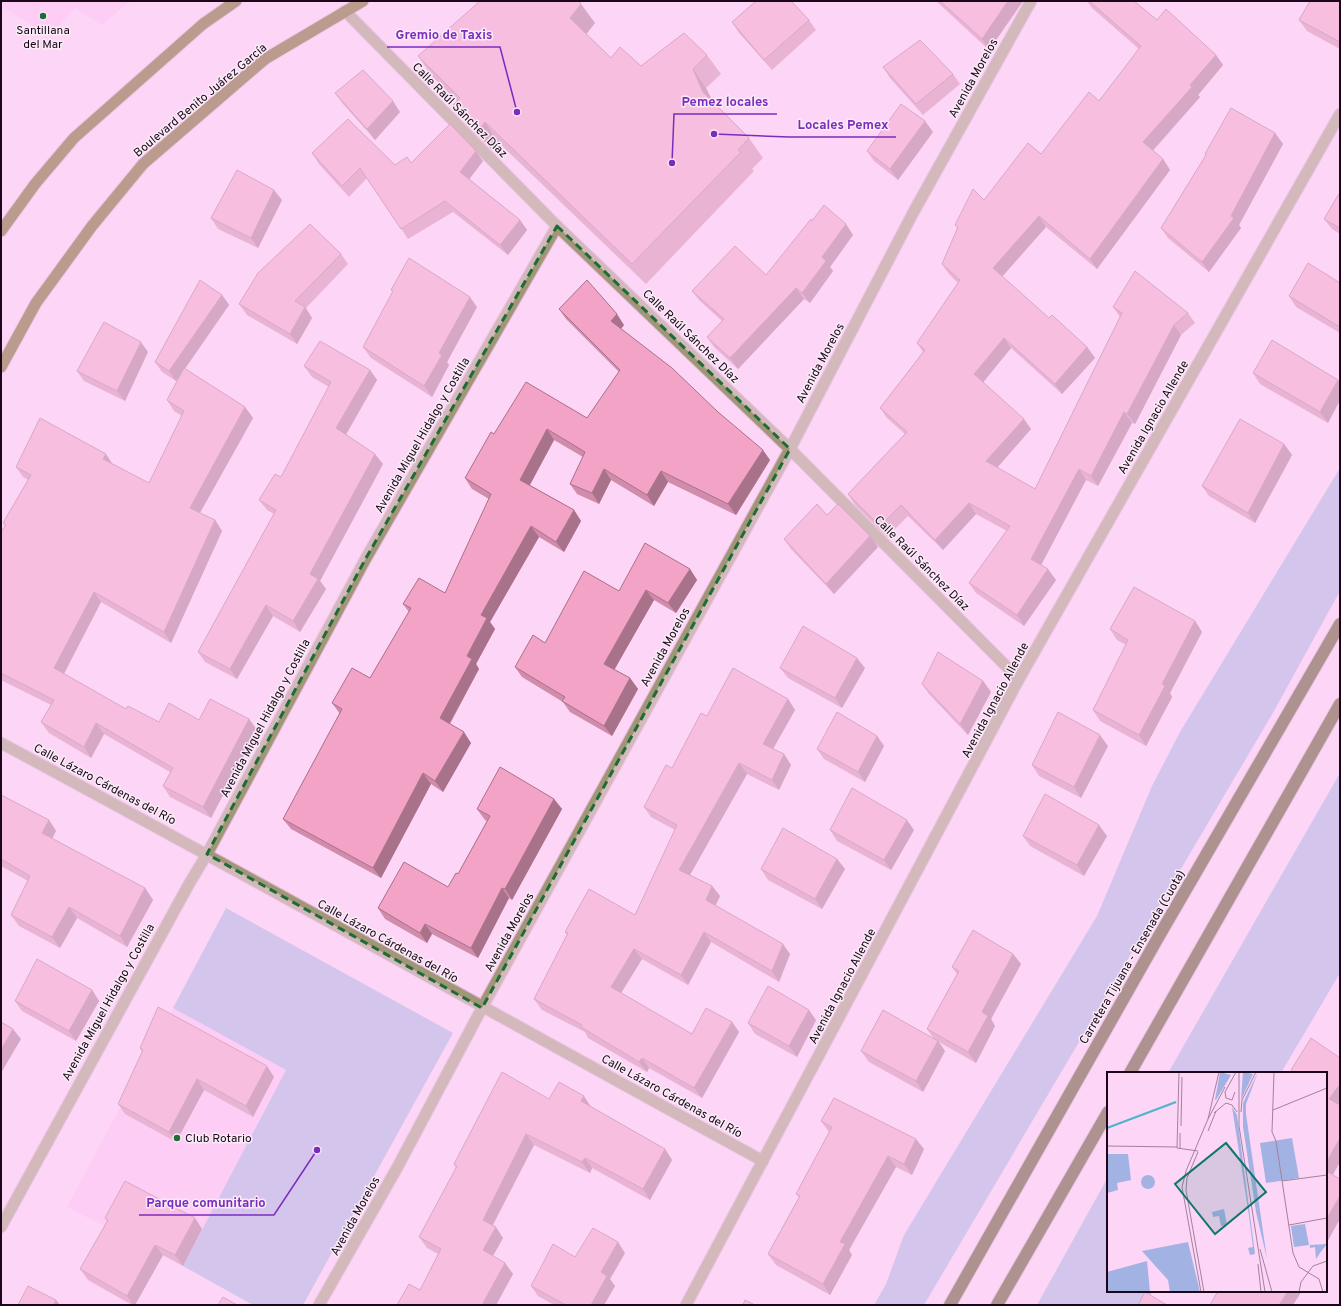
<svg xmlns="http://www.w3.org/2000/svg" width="1341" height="1306" viewBox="0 0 1341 1306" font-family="Overpass,sans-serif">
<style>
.built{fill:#fcc3f3}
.green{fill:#a2b2e3}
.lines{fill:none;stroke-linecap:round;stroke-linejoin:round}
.minor-casing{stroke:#d9b4d3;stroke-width:13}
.primary-casing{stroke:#d9b4d3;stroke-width:13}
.motorway-casing{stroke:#d9b4d3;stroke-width:14}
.minor{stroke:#a19676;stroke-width:11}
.primary{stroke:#69550f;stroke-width:11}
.motorway{stroke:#4d4016;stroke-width:12}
.wall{fill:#d08caa}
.shaded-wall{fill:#a9728b}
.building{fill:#f2a3c6;stroke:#a9728b}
.marked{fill:none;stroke:#1e6b3a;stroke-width:3;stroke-dasharray:8 5;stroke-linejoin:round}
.poi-dot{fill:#1e6b3a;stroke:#f9ecf7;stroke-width:1.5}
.labels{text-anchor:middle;stroke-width:3;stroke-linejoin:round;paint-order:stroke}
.poi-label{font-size:12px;fill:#1c0619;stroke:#f9ecf7}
.street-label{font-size:12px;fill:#1c0619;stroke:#f9ecf7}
.inset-river{fill:none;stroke:#4db5c8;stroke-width:2}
.inset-road{fill:none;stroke:#a3829e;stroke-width:1}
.view{fill:#0f766e;fill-opacity:0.15;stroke:#0f766e;stroke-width:2}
.inset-edge{fill:none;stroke:#1c0619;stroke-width:2}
.leader{fill:none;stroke:#7b2cbf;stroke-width:1.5}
.callout-dot{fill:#7b2cbf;stroke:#f9ecf7;stroke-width:1.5}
.callout-label{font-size:13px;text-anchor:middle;font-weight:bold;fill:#7b2cbf;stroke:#f9ecf7;stroke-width:3;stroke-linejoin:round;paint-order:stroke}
</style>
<rect width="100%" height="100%" fill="#fdd5f6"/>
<g class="built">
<path d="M1,1H130L102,25L75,8L50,37L1,6Z"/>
<path d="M173,1008L286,1070L183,1266L67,1207Z"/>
</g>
<g class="green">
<path d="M1340,468V591L1274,711L924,1305H874L886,1284L904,1235L1097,916L1152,786L1180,732Z"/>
<path d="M1340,773V973L1281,1073H1168Z"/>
<path d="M226,908L453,1033L303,1305H253L183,1266L286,1070L173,1008Z"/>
<path d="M1108,1177V1291H1153L1145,1305H1037Z"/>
</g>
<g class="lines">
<defs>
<g id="minor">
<path d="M345,11L557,226L790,449L1019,679"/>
<path d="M1,743C256,880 509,1022 763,1161"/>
<path d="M1,1227L189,884L207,854L366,558L557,226"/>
<path d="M319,1305L397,1168L482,1008L790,449L913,213L1031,1"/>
<path d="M686,1305L1019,679L1340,114"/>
</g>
<g id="primary">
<path d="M1,231L35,184L74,138L203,24L236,1"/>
<path d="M1,367L36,303L92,226L143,164L265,59L363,1"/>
</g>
<g id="motorway">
<path d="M1130,1073L1340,704"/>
<path d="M950,1305L1159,936L1340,624"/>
<path d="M997,1305L1108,1112"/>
</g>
</defs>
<use href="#minor" class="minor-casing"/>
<use href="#primary" class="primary-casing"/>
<use href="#motorway" class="motorway-casing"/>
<use href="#minor" class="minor"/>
<use href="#primary" class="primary"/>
<use href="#motorway" class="motorway"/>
</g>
<g class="wall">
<path d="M936,1H1023L989,50Z"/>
<path d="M1087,1H1134L1157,20L1216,55L1223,65L1198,95L1200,97L1153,151L1163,159L1170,170L1097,269L1046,227L1002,276L1049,318L1087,347L1095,358L1062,394L1011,348L983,382L1031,429L997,468L1035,489L1120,317L1113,307L1188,313L1195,323L1181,335L1135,424L1132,423L1098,486L1086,480L1041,565L1056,580L1024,626L976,593L969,583L1007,531L976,514L943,550L908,516L887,537L855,505L848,494L905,434L887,418L880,408L923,352L917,343L958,283L949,274L942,264L958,228L955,225L984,200L1041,154L1099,101L1139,49L1092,8Z"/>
<path d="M1340,1V49L1307,31L1299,20Z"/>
<path d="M809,20L816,30L772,70L739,33L732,22Z"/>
<path d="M595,23L586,34L611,58L641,66L707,55L721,74L706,88L712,100L749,138L763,158L752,169L754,171L646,284L498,142L492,150L467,125L453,105L457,101L432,76L418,56Z"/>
<path d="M883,67L953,74L960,84L923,115L890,78Z"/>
<path d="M335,93L400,112L375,140L343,104Z"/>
<path d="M933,132L898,180L874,161L867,151Z"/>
<path d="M1275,133L1283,144L1239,225L1241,228L1209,272L1168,238L1161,228L1206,155L1205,154Z"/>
<path d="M312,153L395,165L411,162L483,161L469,179L520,220L527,230L508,255L453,212L408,239L367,178L349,197L319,164Z"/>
<path d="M1340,192V234L1332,229L1324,219Z"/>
<path d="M282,200L258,248L218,229L211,218Z"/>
<path d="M812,221L853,235L830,267L833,271L810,303L804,299L738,369L714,347L707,337L722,321L700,301L692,291L766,275Z"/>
<path d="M341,254L348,264L306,308L312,318L297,344L247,315L239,304Z"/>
<path d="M1340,283V333L1296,307L1289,296Z"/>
<path d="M391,290L477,307L447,362L449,365L432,397L371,358L363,347L393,292Z"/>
<path d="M222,295L229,305L185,369L245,407L253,418L200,513L215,520L222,531L171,643L101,602L64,674L126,709L159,722L199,720L249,719L257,730L211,818L170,797L163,786L170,772L104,734L91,758L49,733L41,722L51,705L1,680V532L5,526L3,523L28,480L23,477L16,467L113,465L149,483L182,416L174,411L167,400L180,376L176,381L162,372L155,362Z"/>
<path d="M559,309L624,325L621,329L718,412L770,460L736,515L668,482L654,506L611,480L599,504L577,494L570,484L583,457L554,440L530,485L574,510L581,521L564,552L539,537L490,622L495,629L476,664L479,669L450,724L471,743L443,792L431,784L381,878L291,829L283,819L340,714L332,703L370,678L409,612L403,604L445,593L489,499L472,489L465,478L494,434L587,418L619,372L566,319Z"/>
<path d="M148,352L125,401L84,381L77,371Z"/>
<path d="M304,366L370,370L377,380L346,435L383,464L320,581L326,589L300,632L273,616L237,679L205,662L198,652L274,514L267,510L259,500L281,477L329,387L312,377Z"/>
<path d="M1253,373L1338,380L1340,383V400L1328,423L1260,384Z"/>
<path d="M1284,444L1292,455L1255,523L1209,496L1202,486Z"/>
<path d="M827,515L870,536L878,547L834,594L791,549L784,539Z"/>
<path d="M690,569L697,580L676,613L654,600L614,669L630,678L638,689L612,736L570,712L563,702L522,677L515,667L545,643L619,591Z"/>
<path d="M1195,621L1202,632L1170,693L1172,697L1146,746L1100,721L1093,710L1126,645L1117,640L1110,629Z"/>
<path d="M780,668H865L842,708L788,678Z"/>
<path d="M983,681L991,692L968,735L929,694L922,684Z"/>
<path d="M788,699L795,710L773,749L784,754L791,765L779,790L747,774L690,875L712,886L720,896L715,906L790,954L779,982L711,942L688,985L642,959L621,993L692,1034L732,1022L739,1032L702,1098L649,1068L647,1072L588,1038L585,1032L542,1010L534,999L567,935L565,932L635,915L675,830L651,817L644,807L672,768L707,716Z"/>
<path d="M877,736L884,746L865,782L824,759L817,749Z"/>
<path d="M1108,746L1081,798L1039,776L1032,765Z"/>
<path d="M1,795L49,820L56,831L52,839L145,888L153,900L127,947L77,918L60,948L19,926L11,915L28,881L1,866Z"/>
<path d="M554,799L562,809L512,900L509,898L478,958L432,934L427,943L385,919L378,908L448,887L458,874L487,821L485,820L477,809Z"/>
<path d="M830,830H914L891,870L837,841Z"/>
<path d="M1023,836H1107L1084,876L1030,846Z"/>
<path d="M837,859L845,869L822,909L768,880L761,869Z"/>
<path d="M1013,954L1021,964L991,1019L995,1026L976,1063L939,1042L945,1051L923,1092L869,1062L861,1051L934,1039L927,1029L957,974L952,967Z"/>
<path d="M92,990L99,1001L76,1041L22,1011L15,1001Z"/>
<path d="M816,1020L797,1057L755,1034L748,1023Z"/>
<path d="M140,1048L274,1077L253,1117L204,1090L176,1142L125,1114L118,1104L142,1052Z"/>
<path d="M549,1099L591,1107L665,1149L672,1160L650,1200L592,1168L590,1173L534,1145L493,1225L503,1238L493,1256L505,1263L513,1274L496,1305H397L420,1290L438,1254L427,1248L419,1237L456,1168L454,1164Z"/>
<path d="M821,1121L924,1149L912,1175L896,1167L849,1250L852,1255L830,1295L776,1265L768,1254L799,1197L796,1194L829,1132Z"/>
<path d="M105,1218L202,1229L183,1266L163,1255L135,1305H132L88,1280L80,1269L107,1221Z"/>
<path d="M625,1253L610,1279L615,1286L604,1305H554L538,1296L531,1286L575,1257Z"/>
</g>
<g class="shaded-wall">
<path d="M1008,1H1023L989,50L982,39Z"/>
<path d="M581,4L595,23L584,37L570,18Z"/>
<path d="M1216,55L1223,65L1198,95L1200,97L1150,153L1143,142L1190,85Z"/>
<path d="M693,69L706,88L717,111L703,92Z"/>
<path d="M393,101L400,112L375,140L367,129Z"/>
<path d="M925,121L933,132L898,180L890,169Z"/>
<path d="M485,122L498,142L492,150L478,131Z"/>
<path d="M1275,133L1283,144L1239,225L1241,228L1209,272L1202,262L1231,216Z"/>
<path d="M476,151L483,161L467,182L460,172Z"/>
<path d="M1163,159L1170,170L1097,269L1090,259Z"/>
<path d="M274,190L282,200L258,248L251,238Z"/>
<path d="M1039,216L1046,227L1001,278L993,268Z"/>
<path d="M520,220L527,230L508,255L500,245Z"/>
<path d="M846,224L853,235L830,267L833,271L810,303L802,293L822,257Z"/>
<path d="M796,288L804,299L738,369L730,358Z"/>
<path d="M222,295L229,305L176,381L169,371Z"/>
<path d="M470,297L477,307L447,362L449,365L432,397L424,386L439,353Z"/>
<path d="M305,307L312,318L297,344L290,334Z"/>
<path d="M617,314L624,325L618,332L611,321Z"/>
<path d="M1174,325L1181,335L1135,424L1127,414Z"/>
<path d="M1004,338L1011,348L981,385L974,374Z"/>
<path d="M141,342L148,352L125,401L117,391Z"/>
<path d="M1087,347L1095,358L1062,394L1055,384Z"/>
<path d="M370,370L377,380L343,439L336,428Z"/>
<path d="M1338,380L1340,383V400L1328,423L1320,412Z"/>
<path d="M245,407L253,418L197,518L190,508Z"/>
<path d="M1124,412L1132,423L1098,486L1091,476Z"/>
<path d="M1024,419L1031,429L993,472L986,461Z"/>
<path d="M547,429L554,440L527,490L520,480Z"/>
<path d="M1284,444L1292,455L1255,523L1248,513Z"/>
<path d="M763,450L770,460L736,515L728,504Z"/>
<path d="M106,454L113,465L103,459Z"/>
<path d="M375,454L383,464L320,581L326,589L300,632L293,621L310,574Z"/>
<path d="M604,469L611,480L599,504L592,493Z"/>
<path d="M1079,469L1086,480L1039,569L1031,559Z"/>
<path d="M661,471L668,482L654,506L647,495Z"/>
<path d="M969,503L976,514L943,550L935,540Z"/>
<path d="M574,510L581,521L564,552L556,542Z"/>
<path d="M215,520L222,531L171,643L164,632Z"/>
<path d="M531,526L539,537L490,622L495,629L476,664L479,669L447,728L440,718L467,656L481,615Z"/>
<path d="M870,536L878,547L834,594L826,584Z"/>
<path d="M690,569L697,580L676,613L668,603Z"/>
<path d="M1048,569L1056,580L1024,626L1017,615Z"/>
<path d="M646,590L654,600L612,674L604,664Z"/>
<path d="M94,592L101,602L61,679L54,668Z"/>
<path d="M266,605L273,616L237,679L230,669Z"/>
<path d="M1195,621L1202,632L1170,693L1172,697L1146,746L1139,735L1162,684Z"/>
<path d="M857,658L865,668L842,708L835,698Z"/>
<path d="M630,678L638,689L612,736L604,726Z"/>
<path d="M983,681L991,692L968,735L960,724Z"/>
<path d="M788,699L795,710L770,754L763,744Z"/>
<path d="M249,719L257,730L211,818L203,807Z"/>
<path d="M96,723L104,734L91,758L84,747Z"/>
<path d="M464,732L471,743L443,792L435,781Z"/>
<path d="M1100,735L1108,746L1081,798L1074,787Z"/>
<path d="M877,736L884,746L865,782L858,772Z"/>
<path d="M784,754L791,765L779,790L772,780Z"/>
<path d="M739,763L747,774L687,880L679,870Z"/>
<path d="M423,773L431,784L381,878L373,868Z"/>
<path d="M554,799L562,809L512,900L505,889Z"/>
<path d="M49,820L56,831L49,844L42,833Z"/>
<path d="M907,820L914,830L891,870L884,860Z"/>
<path d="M1099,825L1107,836L1084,876L1077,865Z"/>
<path d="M837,859L845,869L822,909L815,899Z"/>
<path d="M712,886L720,896L713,911L706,900Z"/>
<path d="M145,888L153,900L127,947L120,936Z"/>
<path d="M502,888L509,898L478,958L471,948Z"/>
<path d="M69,907L77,918L60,948L52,937Z"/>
<path d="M425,924L432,934L427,943L420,933Z"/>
<path d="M704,932L711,942L688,985L681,975Z"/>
<path d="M783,944L790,954L779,982L772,971Z"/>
<path d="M634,949L642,959L618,998L611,987Z"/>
<path d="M1013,954L1021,964L991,1019L995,1026L976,1063L968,1052L982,1012Z"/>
<path d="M92,990L99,1001L76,1041L69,1031Z"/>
<path d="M809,1010L816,1020L797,1057L789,1046Z"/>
<path d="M732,1022L739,1032L702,1098L694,1088Z"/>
<path d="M13,1029L21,1039L1,1073V1050Z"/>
<path d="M938,1041L945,1051L923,1092L916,1081Z"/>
<path d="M642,1058L649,1068L647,1072L639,1062Z"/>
<path d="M267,1066L274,1077L253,1117L246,1106Z"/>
<path d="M197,1079L204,1090L176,1142L169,1132Z"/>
<path d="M1340,1084V1105L1329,1099Z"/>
<path d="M584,1096L591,1107L588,1112L581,1101Z"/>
<path d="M526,1134L534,1145L490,1230L483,1220Z"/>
<path d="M1340,1138V1162L1330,1180L1326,1174V1163Z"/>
<path d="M916,1139L924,1149L912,1175L904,1164Z"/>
<path d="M665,1149L672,1160L650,1200L643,1189Z"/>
<path d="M888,1156L896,1167L849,1250L852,1255L830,1295L823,1284L840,1242Z"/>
<path d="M585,1158L592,1168L590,1173L582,1162Z"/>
<path d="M1340,1196V1219L1326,1244V1220Z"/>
<path d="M195,1218L202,1229L183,1266L175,1255Z"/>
<path d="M496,1227L503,1238L490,1261L483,1250Z"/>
<path d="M618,1242L625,1253L610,1279L615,1286L604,1305H591L601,1272Z"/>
<path d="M155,1245L163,1255L135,1305H133L127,1296Z"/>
<path d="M505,1263L513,1274L496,1305H482Z"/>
<path d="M1288,1291H1302L1293,1305H1279Z"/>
<path d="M56,1300L60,1305H54Z"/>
</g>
<g class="building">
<path d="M480,1H579L581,4L570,18L611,58L620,47L641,66L684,33L707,55L693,69L703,92L749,138L738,150L741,152L632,264L485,122L478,131L453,105L460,98L418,56Z"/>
<path d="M756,1H791L809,20L764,60L732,22Z"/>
<path d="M940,1H1008L982,39Z"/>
<path d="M1089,1H1134L1157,20L1166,9L1216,55L1190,85L1192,87L1143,142L1163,159L1090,259L1039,216L993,268L1049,318L1052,315L1087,347L1055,384L1004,338L974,374L1024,419L986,461L1035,489L1122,313L1113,307L1135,271L1188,313L1174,325L1127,414L1124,412L1091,476L1079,469L1031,559L1048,569L1017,615L969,583L1010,526L969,503L935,540L901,505L880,526L848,494L907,432L880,408L925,350L917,343L960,280L942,264L958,227L955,225L973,189L984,200L1028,143L1041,154L1089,92L1099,101L1141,46Z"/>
<path d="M1310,1H1340V42L1299,20Z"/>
<path d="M920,40L953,74L916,104L883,67Z"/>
<path d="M363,70L393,101L367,129L335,93Z"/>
<path d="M901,104L925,121L890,169L867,151Z"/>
<path d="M1231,108L1275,133L1231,216L1234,218L1202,262L1161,228L1206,155L1205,154Z"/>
<path d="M348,119L395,165L407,157L411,163L450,124L476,151L460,172L520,220L500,245L445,201L401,229L360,168L342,186L312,153Z"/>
<path d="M237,170L274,190L251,238L211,218Z"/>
<path d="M1340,192V228L1324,219Z"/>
<path d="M824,205L846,224L822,257L826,261L802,293L796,288L730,358L707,337L724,319L692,291L735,246L766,275L811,219L812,221Z"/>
<path d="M310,224L341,254L295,301L305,307L290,334L239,304L258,273Z"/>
<path d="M409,258L470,297L439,353L442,355L424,386L363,347L393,291L391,290Z"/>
<path d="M1308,263L1340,283V327L1289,296Z"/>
<path d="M200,280L222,295L169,371L155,362Z"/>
<path d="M587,280L617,314L611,321L672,368L718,412L763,450L728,504L661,471L647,495L604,469L592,493L570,484L585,452L547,429L520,480L574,510L556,542L531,526L481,615L487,618L467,656L472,659L440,718L464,732L435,781L423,773L373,868L283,819L342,709L332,703L352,668L370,678L411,608L403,604L419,578L445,593L491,494L465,478L491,432L494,434L526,382L587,418L620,370L559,309Z"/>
<path d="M104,322L141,342L117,391L77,371Z"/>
<path d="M1272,340L1338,380L1320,412L1253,373Z"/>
<path d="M320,341L370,370L336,428L375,454L310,574L318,579L293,621L266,605L230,669L198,652L276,510L259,500L275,474L281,477L331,382L304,366Z"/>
<path d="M184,368L245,407L190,508L215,520L164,632L94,592L54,668L126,709L128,706L159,722L169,703L199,720L210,699L249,719L203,807L163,786L173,768L96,723L84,747L41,722L54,700L1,673V532L6,525L3,523L31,475L16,467L40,418L106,454L103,459L149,483L184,411L167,400Z"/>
<path d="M1240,419L1284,444L1248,513L1202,486Z"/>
<path d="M817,504L827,515L838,504L870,536L826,584L784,539Z"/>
<path d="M645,543L690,569L668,603L646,590L604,664L630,678L604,726L562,701L565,697L515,667L533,635L545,643L584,571L619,591Z"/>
<path d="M1134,587L1195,621L1162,684L1165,686L1139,735L1093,710L1128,640L1110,629Z"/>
<path d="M803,626L857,658L835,698L780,668Z"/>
<path d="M938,652L983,681L960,724L922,684Z"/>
<path d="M733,668L788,699L763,744L784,754L772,780L739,763L679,870L712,886L706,900L783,944L772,971L704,932L681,975L634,949L611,987L692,1034L706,1008L732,1022L694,1088L642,1058L639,1062L581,1027L582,1025L534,999L568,933L565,932L589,889L635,915L677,825L644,807L666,765L672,768L701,713L707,716Z"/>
<path d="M837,712L877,736L858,772L817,749Z"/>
<path d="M1058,712L1100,735L1074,787L1032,765Z"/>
<path d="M500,767L554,799L505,889L502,888L471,948L425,924L420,933L378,908L404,862L448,887L456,873L458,874L490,816L477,809Z"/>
<path d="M852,788L907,820L884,860L830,830Z"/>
<path d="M1045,794L1099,825L1077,865L1023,836Z"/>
<path d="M1,795L49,820L42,833L145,888L120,936L69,907L52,937L11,915L30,876L1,859Z"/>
<path d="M783,828L837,859L815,899L761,869Z"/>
<path d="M973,930L1013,954L982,1012L988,1016L968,1052L927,1029L959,971L952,967Z"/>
<path d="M37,959L92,990L69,1031L15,1001Z"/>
<path d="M768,986L809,1010L789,1046L748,1023Z"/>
<path d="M158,1007L267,1066L246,1106L197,1079L169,1132L118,1104L143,1050L140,1048Z"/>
<path d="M883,1010L938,1041L916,1081L861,1051Z"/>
<path d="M1,1022L13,1029L1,1050Z"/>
<path d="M1311,1038L1340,1058V1084L1329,1099L1340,1105V1138L1326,1163V1073H1295L1291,1070Z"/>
<path d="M502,1072L549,1099L559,1082L584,1096L581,1101L665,1149L643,1189L585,1158L582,1162L526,1134L483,1220L496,1227L483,1250L505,1263L482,1305H397L409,1284L420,1290L441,1249L419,1237L457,1166L454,1164Z"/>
<path d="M834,1098L916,1139L904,1164L888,1156L840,1242L845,1244L823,1284L768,1254L800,1196L796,1194L832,1127L821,1121Z"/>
<path d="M1326,1171L1340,1179V1196L1326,1220Z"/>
<path d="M125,1181L195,1218L175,1255L155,1245L127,1296L80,1269L108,1220L105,1218Z"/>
<path d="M593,1228L618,1242L601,1272L607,1276L591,1305H566L531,1286L553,1244L575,1257Z"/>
<path d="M28,1286L56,1300L54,1305H18Z"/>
<path d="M1218,1291H1288L1279,1305H1210Z"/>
<path d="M1145,1292L1167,1305H1138Z"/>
<path d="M223,1297L237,1305H218Z"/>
<path d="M745,1300L755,1305H743Z"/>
</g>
<path d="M0 0H1341V1306H0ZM557,226L790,449L482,1008L207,854L366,558Z" fill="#fdd5f6" fill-opacity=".55" fill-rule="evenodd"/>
<path class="marked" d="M557,226L790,449L482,1008L207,854L366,558Z"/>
<g class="poi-dot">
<circle cx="43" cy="16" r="4"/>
<circle cx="177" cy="1138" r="4"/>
</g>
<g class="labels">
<g class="poi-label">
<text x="43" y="34">Santillana<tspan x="43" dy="14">del Mar</tspan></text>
<text x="185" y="1142" text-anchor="start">Club Rotario</text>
</g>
<g class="street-label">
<text transform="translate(973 78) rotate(-61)" y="4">Avenida Morelos</text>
<text transform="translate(200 100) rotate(-40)" y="4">Boulevard Benito Juárez García</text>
<text transform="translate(460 110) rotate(45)" y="4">Calle Raúl Sánchez Díaz</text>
<text transform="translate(691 336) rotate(44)" y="4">Calle Raúl Sánchez Díaz</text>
<text transform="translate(820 363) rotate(-62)" y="4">Avenida Morelos</text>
<text transform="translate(1153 417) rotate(-60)" y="4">Avenida Ignacio Allende</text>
<text transform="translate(422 435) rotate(-60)" y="4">Avenida Miguel Hidalgo y Costilla</text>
<text transform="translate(922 563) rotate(45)" y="4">Calle Raúl Sánchez Díaz</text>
<text transform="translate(665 647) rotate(-61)" y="4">Avenida Morelos</text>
<text transform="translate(995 700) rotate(-62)" y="4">Avenida Ignacio Allende</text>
<text transform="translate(265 718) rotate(-62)" y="4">Avenida Miguel Hidalgo y Costilla</text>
<text transform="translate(105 784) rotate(28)" y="4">Calle Lázaro Cárdenas del Río</text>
<text transform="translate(509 932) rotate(-61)" y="4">Avenida Morelos</text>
<text transform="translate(388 941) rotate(29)" y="4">Calle Lázaro Cárdenas del Río</text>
<text transform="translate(1132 957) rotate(-60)" y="4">Carretera Tijuana - Ensenada (Cuota)</text>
<text transform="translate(842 986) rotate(-62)" y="4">Avenida Ignacio Allende</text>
<text transform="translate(108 1002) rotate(-61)" y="4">Avenida Miguel Hidalgo y Costilla</text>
<text transform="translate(672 1096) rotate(29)" y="4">Calle Lázaro Cárdenas del Río</text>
<text transform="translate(355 1216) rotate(-61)" y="4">Avenida Morelos</text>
</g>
</g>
<g transform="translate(1107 1072)">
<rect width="220" height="220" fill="#fdd5f6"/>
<path d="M113,0L124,3L109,28H108ZM136,0L146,2L134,28ZM151,0L139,32V42L160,187L149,140L136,55V31ZM125,35L130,43L148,182L143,183L141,176L146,175L142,144ZM185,66L192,106L159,111L153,71ZM0,82H21L24,108L10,111L11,118L0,121ZM34 110a7 7 0 1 1 14 0a7 7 0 1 1-14 0ZM117,137L120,153L114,154L112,144L106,145L105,140ZM198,152L202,173L187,175L184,154ZM81,170L93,220H63L61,208L35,179ZM220,172L213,181L209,187L208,175L203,176V173ZM40,189L43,220H0V200Z" fill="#a2b2e3"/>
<path class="inset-river" d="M0,56L69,30"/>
<path class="inset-road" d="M72,0L70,76L91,79M132,0V54L158,220M167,0L165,60L169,69L186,181L192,195L212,207L216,220M128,20L125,28L119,26L118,20L129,0M166,38L220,16M134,40L135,28L149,0M107,41L119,31L125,33L130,40M101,47L112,0M74,54L75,5M101,59L109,39M0,74L70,75M73,77V61M91,80L80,106L79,118L97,220M175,109L220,103M182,153L220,146M153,177L165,220M151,192L154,220M94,220L75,115L79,99L101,47L118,15M192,220L194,210L206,194L220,189"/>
<path class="view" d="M119,71L159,120L108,162L68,112Z"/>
<rect width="220" height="220" class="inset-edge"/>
</g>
<path class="leader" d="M517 112L500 47H387M672 163L674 114H777M714 134L789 137H896M317 1150L274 1215H139"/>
<g class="callout-dot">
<circle cx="517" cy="112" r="4"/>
<circle cx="672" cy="163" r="4"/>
<circle cx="714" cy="134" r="4"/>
<circle cx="317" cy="1150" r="4"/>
</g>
<g class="callout-label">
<text x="444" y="39">Gremio de Taxis</text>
<text x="725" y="106">Pemez locales</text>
<text x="843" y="129">Locales Pemex</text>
<text x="206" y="1207">Parque comunitario</text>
</g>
<rect width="1341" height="1306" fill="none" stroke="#1c0619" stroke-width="4"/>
</svg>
